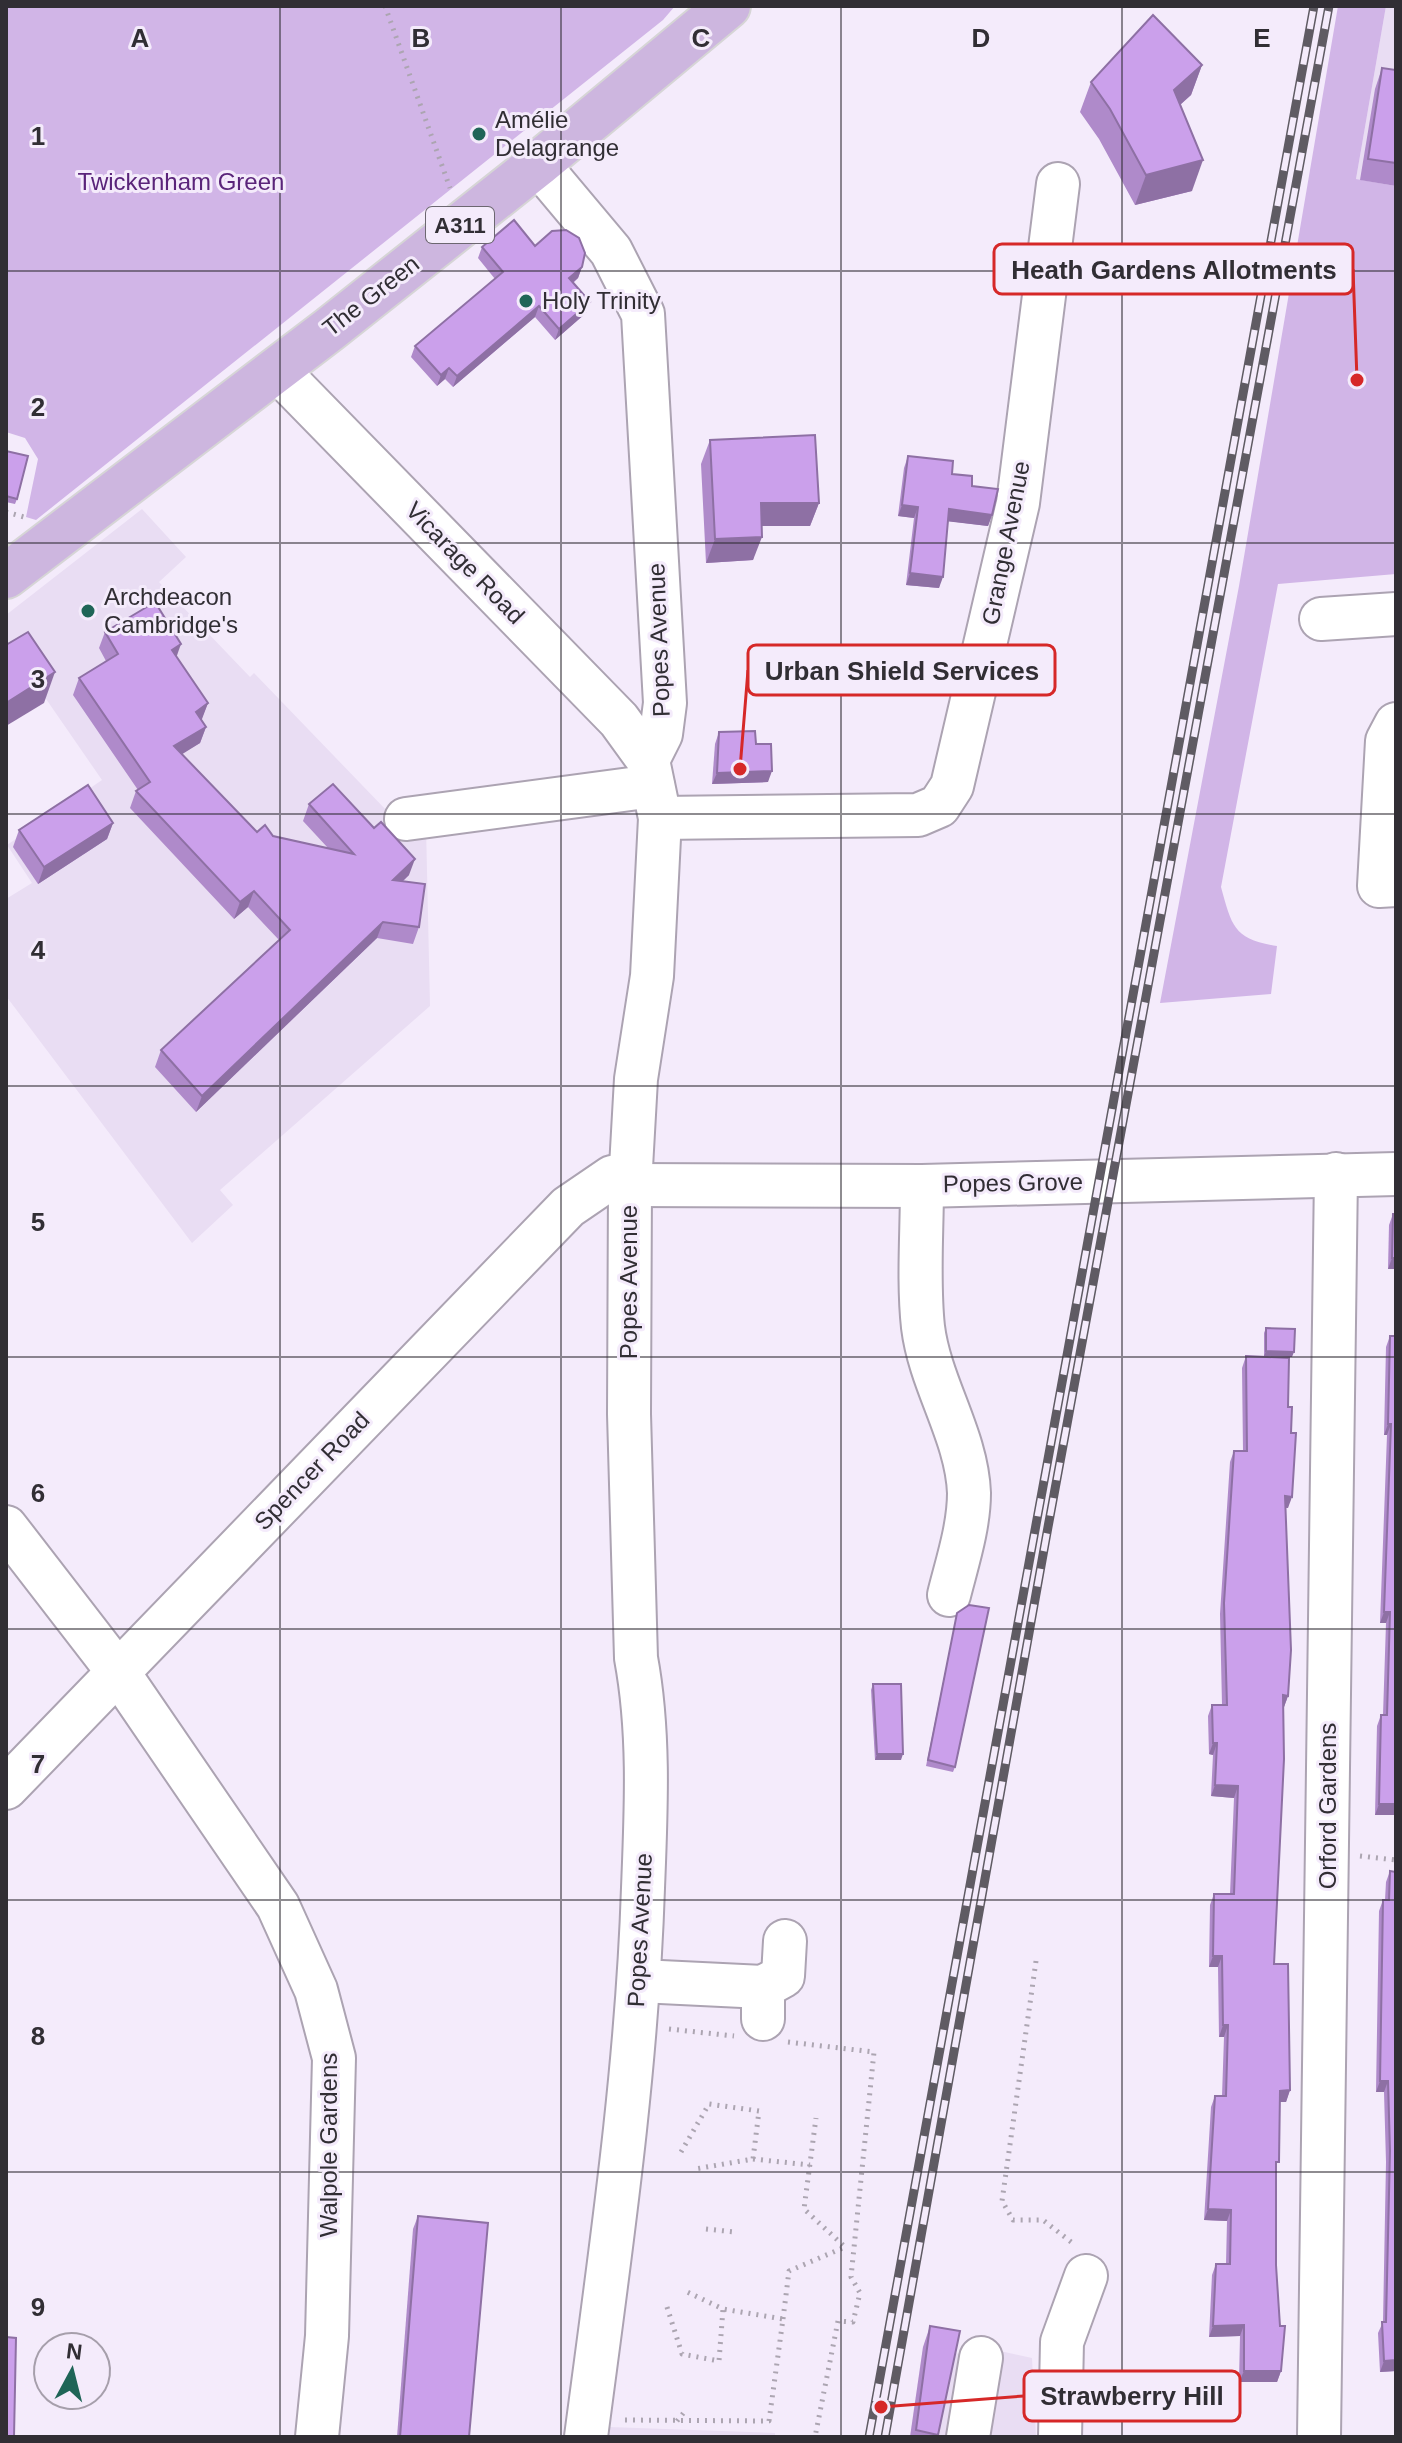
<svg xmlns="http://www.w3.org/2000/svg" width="1402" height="2443" viewBox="0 0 1402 2443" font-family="Helvetica,sans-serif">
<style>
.built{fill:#e9ddf3}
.green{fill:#d1b5e7}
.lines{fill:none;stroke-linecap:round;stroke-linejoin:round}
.minor-casing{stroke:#aca3b2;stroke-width:46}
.major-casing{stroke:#d6d5d6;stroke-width:48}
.path{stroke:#aca5b1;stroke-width:5;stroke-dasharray:2 6;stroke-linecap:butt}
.minor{stroke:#fff;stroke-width:42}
.major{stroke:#cdb6df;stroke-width:44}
.rail-casing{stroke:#5f5b63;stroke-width:9}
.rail{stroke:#f4ebfb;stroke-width:6;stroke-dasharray:18;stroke-linecap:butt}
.wall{fill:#af8aca}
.shaded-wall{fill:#8e70a4}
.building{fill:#cba0eb;stroke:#8e70a4;stroke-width:2}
.grid{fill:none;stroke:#312e34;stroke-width:2;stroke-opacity:0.55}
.poi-dot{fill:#1f6557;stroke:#f4ebfb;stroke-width:3}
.labels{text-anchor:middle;stroke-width:6;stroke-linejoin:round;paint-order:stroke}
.shield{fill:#f4ebfb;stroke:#6c6770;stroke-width:2}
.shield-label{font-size:22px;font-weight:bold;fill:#312e34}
.poi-label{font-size:24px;fill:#312e34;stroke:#f4ebfb;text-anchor:start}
.park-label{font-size:24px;fill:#5a247a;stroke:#f4ebfb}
.street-label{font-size:24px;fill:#312e34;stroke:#f4ebfb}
.grid-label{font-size:26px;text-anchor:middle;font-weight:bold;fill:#312e34;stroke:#f4ebfb;stroke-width:6;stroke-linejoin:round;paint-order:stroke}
.leader{fill:none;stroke:#d62828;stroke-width:3}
.callout-dot{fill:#d62828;stroke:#f4ebfb;stroke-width:3}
.callout{fill:#f4ebfb;stroke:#d62828;stroke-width:3}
.callout-label{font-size:26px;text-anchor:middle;font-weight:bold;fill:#312e34}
</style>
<rect width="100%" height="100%" fill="#f4ebfb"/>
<g class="built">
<path d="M1386,6H1396V186L1356,179Z"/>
<path d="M142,509L186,557L159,582L250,677L254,673L388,812L426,826L430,1006L220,1190L233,1205L192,1243L6,996V899L32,883L7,845L102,780L6,641V615Z"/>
<path d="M969,2344L1032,2358L1036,2437H910L923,2347L965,2355Z"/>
<path d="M609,2427L775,2433V2437H608Z"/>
</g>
<g class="green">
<path d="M6,6H675L663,20L36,520L26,517L38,459L25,438L6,432Z"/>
<path d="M1338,6H1386L1356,179L1396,186V574L1278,584L1221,887C1232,927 1234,939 1277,946L1271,994L1160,1003L1239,586Z"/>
</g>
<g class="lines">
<defs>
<g id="minor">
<path d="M538,164L611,251L643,314L665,703L661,734L648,760L660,818L652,976L636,1079L630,1185L629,1414L636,1658C650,1733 646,1812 643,1888C637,2072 610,2254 586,2437"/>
<path d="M277,370L619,720L648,760"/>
<path d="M1321,619L1396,614"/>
<path d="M1396,724L1387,741L1379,886L1396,885"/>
<path d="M660,818L918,815L939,806L952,786L1018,503L1058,184"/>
<path d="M406,819L653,786"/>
<path d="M630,1185L922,1186L1396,1174"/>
<path d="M922,1186C922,1232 918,1281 923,1327C930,1384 967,1436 969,1493C969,1527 957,1563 949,1595"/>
<path d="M6,1527L118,1672L278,1906L316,1990L334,2058L327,2336L317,2437"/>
<path d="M6,1788L568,1207L612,1177L631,1173"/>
<path d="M640,1981L763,1987"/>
<path d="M763,2019V1987L783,1976L785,1941"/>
<path d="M968,2437L981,2358"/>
<path d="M1060,2437L1062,2342L1086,2276"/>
<path d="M1319,2437L1336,1174"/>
</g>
<path id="major" d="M6,576L330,329L538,164L728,6"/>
</defs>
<use href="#minor" class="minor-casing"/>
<use href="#major" class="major-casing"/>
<g class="path">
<path d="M385,6L450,188"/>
<path d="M6,512L24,517"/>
<path d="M1360,1856L1396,1860"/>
<path d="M1036,1961L1002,2201L1013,2220H1043L1075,2245"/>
<path d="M669,2029L734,2036"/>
<path d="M788,2042L874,2052L851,2277L860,2293L853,2322L838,2321L815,2437"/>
<path d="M681,2152L709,2104L759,2111L753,2159L695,2169"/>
<path d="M753,2159L810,2165"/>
<path d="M706,2229L735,2232"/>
<path d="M667,2307L682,2354L719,2361L723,2309L683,2290"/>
<path d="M783,2319L789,2271L845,2247L804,2209L816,2118"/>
<path d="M625,2420L769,2421L783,2319L723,2309"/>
<path d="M677,2421L685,2411"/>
</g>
<use href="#minor" class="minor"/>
<use href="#major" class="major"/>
<defs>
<g id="rail">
<path d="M869,2437L1314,6"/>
<path d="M885,2437L1048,1527L1329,6"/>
</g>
</defs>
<use href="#rail" class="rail-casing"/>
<use href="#rail" class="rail"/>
</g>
<g class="wall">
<path d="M1202,65L1191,95L1180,105L1192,191L1135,205L1099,139L1080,112L1091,82Z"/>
<path d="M1382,68L1396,70V186L1360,180L1375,89Z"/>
<path d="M535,246L582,267L578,278L573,283L590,302L586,313L555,340L535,317L453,387L445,379L437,386L411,357L415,346L495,279L478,258L482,247Z"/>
<path d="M710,440L819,503L810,526H762L753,560L706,563L701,464Z"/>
<path d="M6,451L17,499L15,504L6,502Z"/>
<path d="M908,456L952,474L972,486L992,515L988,526L948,521L939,588L906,585L914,518L898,516L904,468Z"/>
<path d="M105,632L177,658L208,703L201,720L206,727L200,743L181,754L257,832L328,848L303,821L309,804L409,875L403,881L419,927L413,944L377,938L196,1112L155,1067L161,1050L279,940L248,907L234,919L130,808L136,791L138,790L73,695L79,678L106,661L99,648Z"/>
<path d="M719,732L756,744L768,782L712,784L715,744Z"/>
<path d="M113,823L107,839L38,884L13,847L19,830Z"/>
<path d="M1393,1214H1396V1269H1388L1389,1225Z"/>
<path d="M1266,1328L1292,1357L1264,1356V1333Z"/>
<path d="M1390,1336H1396V1815H1375L1377,1726L1381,1715H1383L1386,1623H1380L1387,1435H1384L1386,1347Z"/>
<path d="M1246,1356L1288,1407V1508H1285L1288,1696L1284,1707H1283L1274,1964L1290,2090L1286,2102H1280L1276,2170V2265L1281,2371L1277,2382H1239L1240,2336L1209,2337L1212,2275L1216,2264H1226L1227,2221L1204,2220L1211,2107L1215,2096H1222L1224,2037H1219L1218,1967H1209L1210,1905L1214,1894H1230L1234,1798L1211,1796L1213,1755L1209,1754L1208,1716L1212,1705H1222L1220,1614L1230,1462L1234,1451H1243L1242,1368Z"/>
<path d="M957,1613L955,1767L953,1772L926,1766Z"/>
<path d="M873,1684L901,1760H875L871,1690Z"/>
<path d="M1390,1871L1396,1872V2371L1380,2372L1378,2333L1383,2322L1386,2162L1384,2092H1376L1379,1911L1383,1900H1385L1386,1882Z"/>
<path d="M418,2216L469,2437H397L413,2229Z"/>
<path d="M930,2326L960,2331L937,2437H910L923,2347Z"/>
</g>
<g class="shaded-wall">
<path d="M1202,65L1191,95L1163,120L1174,90Z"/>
<path d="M1203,160L1192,191L1135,205L1146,175Z"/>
<path d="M582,267L578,278L565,289L569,278Z"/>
<path d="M590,302L586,313L555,340L559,329Z"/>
<path d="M539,306L535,317L453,387L457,376Z"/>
<path d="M449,368L445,379L437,386L441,375Z"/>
<path d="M761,503H819L810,526H752Z"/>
<path d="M902,505L918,507L914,518L898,516Z"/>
<path d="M949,509L992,515L988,526L945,521Z"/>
<path d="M762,537L753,560L706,563L715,539Z"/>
<path d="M910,573L943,577L939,588L906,585Z"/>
<path d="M181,644L175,661L172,650Z"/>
<path d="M55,672L44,703L6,726V703Z"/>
<path d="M208,703L202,719L190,728L196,712Z"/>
<path d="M206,727L200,743L168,763L174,746Z"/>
<path d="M772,771L768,782L712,784L717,773Z"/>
<path d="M113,823L107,839L38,884L44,867Z"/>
<path d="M415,859L409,875L387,896L393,880Z"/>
<path d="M254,891L248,907L234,919L240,902Z"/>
<path d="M383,922L377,938L196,1112L202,1096Z"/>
<path d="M1392,1258H1396V1269H1388Z"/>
<path d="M1266,1351L1294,1352L1292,1357L1264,1356Z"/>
<path d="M1388,1424H1391L1387,1435H1384Z"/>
<path d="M1285,1496L1292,1497L1288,1508L1281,1507Z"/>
<path d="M1384,1612H1390L1386,1623H1380Z"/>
<path d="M1283,1695L1288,1696L1284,1707L1279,1706Z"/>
<path d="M1213,1743H1217L1213,1755L1209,1754Z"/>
<path d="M877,1754H903L901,1760H875Z"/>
<path d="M1215,1785L1238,1786L1234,1798L1211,1796Z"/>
<path d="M1379,1804H1396V1815H1375Z"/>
<path d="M1213,1956H1222L1218,1967H1209Z"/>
<path d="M1223,2025H1228L1224,2037H1219Z"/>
<path d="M1380,2081H1388L1384,2092H1376Z"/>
<path d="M1290,2090L1286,2102H1276L1280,2091Z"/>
<path d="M1208,2209L1231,2210L1227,2221L1204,2220Z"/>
<path d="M1244,2325L1240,2336L1209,2337L1213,2326Z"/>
<path d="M1396,2360V2371L1380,2372L1384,2361Z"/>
<path d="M1244,2371H1281L1277,2382H1239Z"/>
</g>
<g class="building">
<path d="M1153,15L1202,65L1174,90L1203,160L1146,175L1110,109L1091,82Z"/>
<path d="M1382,68L1396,70V163L1368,159Z"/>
<path d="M514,220L535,246L552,231L566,230L579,238L585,253L582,267L569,278L590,302L559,329L539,306L457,376L449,368L441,375L415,346L503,272L482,247Z"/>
<path d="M815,435L819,503H761L762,537L715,539L710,440Z"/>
<path d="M6,451L28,456L17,499L6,496Z"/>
<path d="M908,456L953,461L952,474L972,476V486L998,489L992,515L949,509L943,577L910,573L918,507L902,505Z"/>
<path d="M155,602L181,644L172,650L208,703L196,712L206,727L174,746L257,832L265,825L273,836L354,854L309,804L333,784L374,828L381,822L415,859L393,880L425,884L419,927L383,922L202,1096L161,1050L290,930L254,891L240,902L136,791L150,782L79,678L118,654L105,632Z"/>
<path d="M28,632L55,672L6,703V645Z"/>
<path d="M755,731L756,744H771L772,771L717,773L719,732Z"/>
<path d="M88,785L113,823L44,867L19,830Z"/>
<path d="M1393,1214H1396V1258H1392Z"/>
<path d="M1266,1328L1295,1329L1294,1352L1266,1351Z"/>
<path d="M1390,1336H1396V1804H1379L1381,1715H1387L1390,1612H1384L1391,1424H1388Z"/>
<path d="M1246,1356L1289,1358L1288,1407H1292L1291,1433H1296L1292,1497L1285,1496L1291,1650L1288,1696L1283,1695L1284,1759L1274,1964H1288L1290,2090L1280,2091L1279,2162H1276V2265L1280,2326H1285L1281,2371H1244V2325L1213,2326L1216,2264H1230L1231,2210L1208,2209L1215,2096H1226L1228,2025H1223L1222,1956H1213L1214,1894H1234L1238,1786L1215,1785L1217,1743H1213L1212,1705H1227L1224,1603L1234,1451H1247Z"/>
<path d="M969,1605L989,1608L955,1767L928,1760L957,1613Z"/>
<path d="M873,1684H901L903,1754H877Z"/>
<path d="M1390,1871L1396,1872V2360L1384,2361L1382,2322H1386L1390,2151L1388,2081H1380L1383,1900H1389Z"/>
<path d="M418,2216L488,2223L469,2437H400Z"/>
<path d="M930,2326L960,2331L938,2435L916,2430Z"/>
<path d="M6,2337L16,2338L14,2437H6Z"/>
</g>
<path class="grid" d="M280,6V2437M561,6V2437M841,6V2437M1122,6V2437M6,271H1396M6,543H1396M6,814H1396M6,1086H1396M6,1357H1396M6,1629H1396M6,1900H1396M6,2172H1396"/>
<g class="poi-dot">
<circle cx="479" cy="134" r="8"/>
<circle cx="526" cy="301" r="8"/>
<circle cx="88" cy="611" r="8"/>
</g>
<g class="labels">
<rect class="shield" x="426" y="207" width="68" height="36" rx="6"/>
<g class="shield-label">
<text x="460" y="233">A311</text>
</g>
<g class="poi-label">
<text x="495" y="128">Amélie<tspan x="495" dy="28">Delagrange</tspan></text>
<text x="542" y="309">Holy Trinity</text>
<text x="104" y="605">Archdeacon<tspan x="104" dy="28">Cambridge's</tspan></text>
</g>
<g class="park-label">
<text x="181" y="190">Twickenham Green</text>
</g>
<g class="street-label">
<text transform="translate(371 296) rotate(-38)" y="8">The Green</text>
<text transform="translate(1006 543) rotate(-79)" y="8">Grange Avenue</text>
<text transform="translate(465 563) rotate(46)" y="8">Vicarage Road</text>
<text transform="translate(659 640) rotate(-92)" y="8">Popes Avenue</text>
<text transform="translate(1013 1183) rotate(-1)" y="8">Popes Grove</text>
<text transform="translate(629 1282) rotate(-90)" y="8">Popes Avenue</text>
<text transform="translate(312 1471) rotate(-46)" y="8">Spencer Road</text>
<text transform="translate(1328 1806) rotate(-90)" y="8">Orford Gardens</text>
<text transform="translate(640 1930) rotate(-87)" y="8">Popes Avenue</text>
<text transform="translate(329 2145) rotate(-90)" y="8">Walpole Gardens</text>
</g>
</g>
<g class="grid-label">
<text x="140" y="47">A</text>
<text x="421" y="47">B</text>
<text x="701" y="47">C</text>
<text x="981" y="47">D</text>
<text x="1262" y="47">E</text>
<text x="38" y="145">1</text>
<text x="38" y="416">2</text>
<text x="38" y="688">3</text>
<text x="38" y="959">4</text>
<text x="38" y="1231">5</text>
<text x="38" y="1502">6</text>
<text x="38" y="1773">7</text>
<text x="38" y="2045">8</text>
<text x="38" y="2316">9</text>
</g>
<path class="leader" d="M1357 380L1353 269M740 769L748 670M881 2407L1024 2396"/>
<g class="callout-dot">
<circle cx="1357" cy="380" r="8"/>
<circle cx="740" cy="769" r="8"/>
<circle cx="881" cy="2407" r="8"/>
</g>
<g class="callout">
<rect x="994" y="244" width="359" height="50" rx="8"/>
<rect x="748" y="645" width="307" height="50" rx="8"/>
<rect x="1024" y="2371" width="216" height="50" rx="8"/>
</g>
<g class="callout-label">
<text x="1174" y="279">Heath Gardens Allotments</text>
<text x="902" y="680">Urban Shield Services</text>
<text x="1132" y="2405">Strawberry Hill</text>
</g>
<rect width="1402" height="2443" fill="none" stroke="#312e34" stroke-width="16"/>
<g transform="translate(72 2371) rotate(7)"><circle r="38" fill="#f4ebfb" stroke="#a69fab" stroke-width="2"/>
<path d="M0-6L14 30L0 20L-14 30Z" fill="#1f6557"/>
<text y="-12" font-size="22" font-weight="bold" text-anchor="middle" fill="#312e34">N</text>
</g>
</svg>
